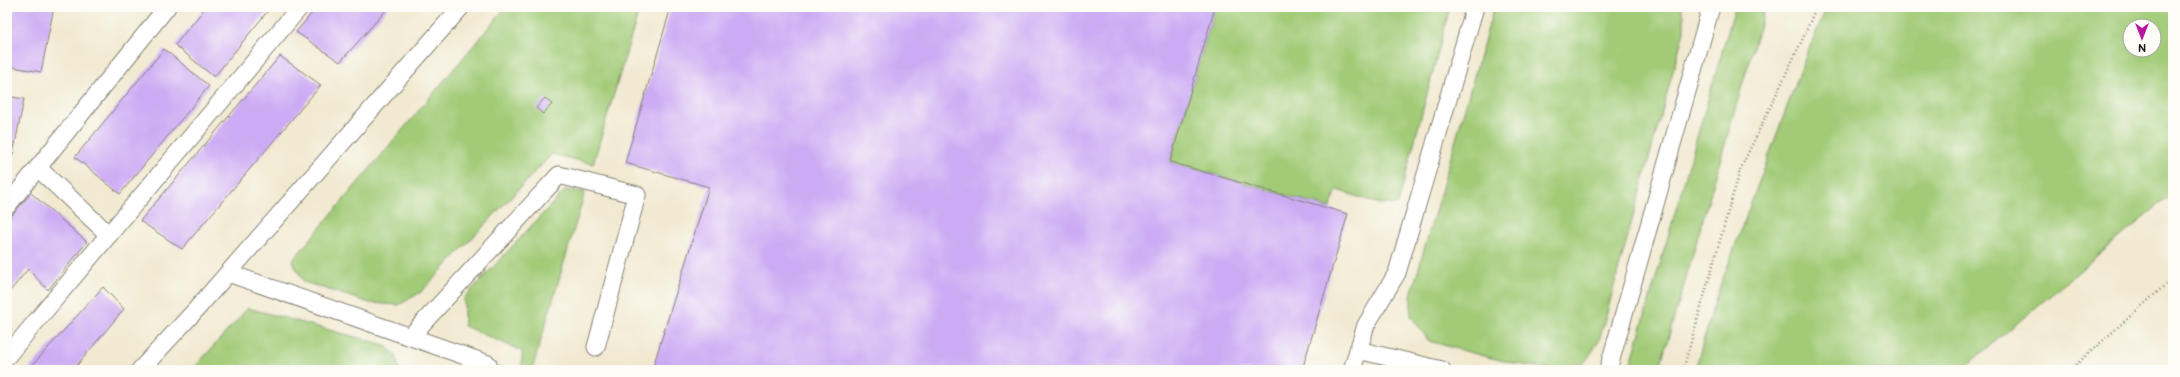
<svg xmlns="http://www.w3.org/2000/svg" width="2180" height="377" viewBox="0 0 2180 377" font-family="'Balsamiq Sans',sans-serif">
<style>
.green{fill:#a1cb77;stroke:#5e744a;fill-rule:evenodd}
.building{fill:#ccabf4}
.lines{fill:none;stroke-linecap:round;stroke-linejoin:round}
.service-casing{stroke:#868276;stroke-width:19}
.path{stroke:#868276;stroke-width:2.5;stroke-dasharray:1 3;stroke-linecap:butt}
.service{stroke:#fff;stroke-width:17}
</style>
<rect width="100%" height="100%" fill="#fdfcf7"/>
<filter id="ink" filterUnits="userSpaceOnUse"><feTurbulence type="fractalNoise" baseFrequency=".025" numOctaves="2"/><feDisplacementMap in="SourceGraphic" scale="8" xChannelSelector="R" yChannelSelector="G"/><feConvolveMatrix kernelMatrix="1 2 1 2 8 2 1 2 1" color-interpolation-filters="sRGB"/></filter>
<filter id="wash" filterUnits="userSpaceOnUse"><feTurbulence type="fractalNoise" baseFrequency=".012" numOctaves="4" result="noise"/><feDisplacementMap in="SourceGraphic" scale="16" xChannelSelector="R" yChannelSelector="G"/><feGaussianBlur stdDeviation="0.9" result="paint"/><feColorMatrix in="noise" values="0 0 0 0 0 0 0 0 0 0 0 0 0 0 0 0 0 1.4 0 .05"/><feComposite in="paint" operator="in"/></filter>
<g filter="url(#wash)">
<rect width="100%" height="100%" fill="#f1e9d0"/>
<g class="green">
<path d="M506,7H640L593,164L552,154L421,292L399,305L370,303L304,282L292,261Z"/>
<path d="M1215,7H1450L1398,204H1380L1337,190L1330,208L1170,162Z"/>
<path d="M1494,7H1681L1684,15V31L1599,341C1594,348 1586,364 1578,367C1549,377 1462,350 1429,341L1411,316V295Z"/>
<path d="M1735,7H1765L1659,370H1629Z"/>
<path d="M1827,7H2173V193L1961,370H1695L1715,300L1807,53ZM2130,26H2154V50H2130Z"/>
<path d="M565,190L585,192L532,370H522V351L464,326V298Z"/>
<path d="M248,308L385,345L396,356L399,370H192Z"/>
</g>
<g id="blocks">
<g class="building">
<path d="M7,7H54L41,72L7,66Z"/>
<path d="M206,7H271L214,77L175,45Z"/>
<path d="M317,7H389L340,62L296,32Z"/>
<path d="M671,7H1215L1170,162L1348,214L1302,370H652L709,187L625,163Z"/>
<path d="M164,49L209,86L120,194L75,157Z"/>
<path d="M280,56L321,85L182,249L140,221Z"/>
<path d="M7,96L24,99L13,154L7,153Z"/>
<path d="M545,98L552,104L543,114L536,108Z"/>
<path d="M31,193L87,242L48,290L28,269L7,295V221Z"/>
<path d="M103,287L124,309L73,370H28Z"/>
</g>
</g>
</g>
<g filter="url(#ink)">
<use href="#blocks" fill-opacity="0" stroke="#868276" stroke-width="1"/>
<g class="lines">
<defs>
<g id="service">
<path d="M38,168L109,235"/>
<path d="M7,206L167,7"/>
<path d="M228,273L488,364"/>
<path d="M411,336L559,175L637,195L596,347"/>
<path d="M1358,350L1442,370"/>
<path d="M7,356L300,7"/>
<path d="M140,370L193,313L461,7"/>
<path d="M1352,370L1366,325L1397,273L1475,7"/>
<path d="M1608,370L1711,7"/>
</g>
</defs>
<use href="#service" class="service-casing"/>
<g class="path">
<path d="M1683,370L1740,170L1805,34L1816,7"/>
<path d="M2070,370L2173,278"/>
</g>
<use href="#service" class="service"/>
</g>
</g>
<rect width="2180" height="377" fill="none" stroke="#fdfcf7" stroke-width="24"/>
<g transform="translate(2142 38) rotate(180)"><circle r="19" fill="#fdfcf7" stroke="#a3a29f"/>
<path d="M0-3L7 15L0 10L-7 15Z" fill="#b5179e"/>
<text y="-6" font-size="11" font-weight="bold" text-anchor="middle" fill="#1c1c1c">N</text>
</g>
</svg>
